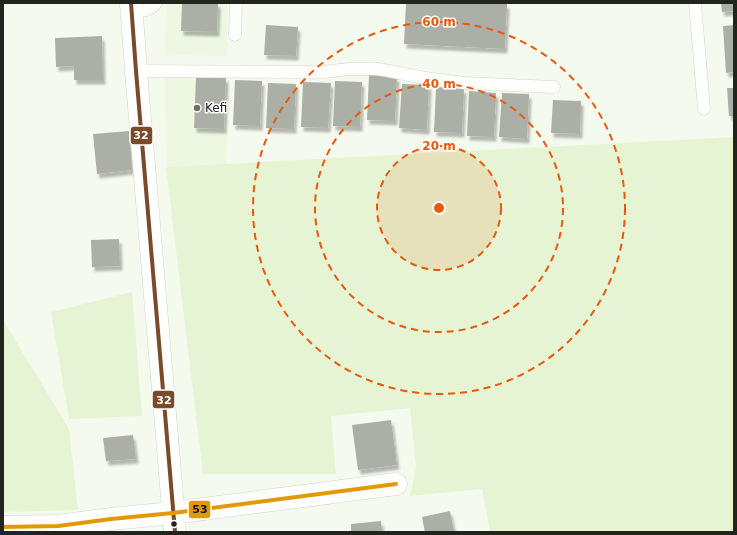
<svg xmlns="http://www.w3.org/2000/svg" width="737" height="535" viewBox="0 0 737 535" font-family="'DejaVu Sans',sans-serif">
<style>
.built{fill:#edf7e2}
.green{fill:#e6f4d4}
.building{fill:#abafa6;filter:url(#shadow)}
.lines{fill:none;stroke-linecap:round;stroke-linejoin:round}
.lane-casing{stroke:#d0d5cb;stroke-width:13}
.street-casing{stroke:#d0d5cb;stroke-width:23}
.secondary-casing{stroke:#d0d5cb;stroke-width:23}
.lane{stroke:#fefefd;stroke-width:12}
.street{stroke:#fefefd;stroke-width:22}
.secondary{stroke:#fefefd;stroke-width:22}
.bus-1-casing{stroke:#fff;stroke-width:7}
.bus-2-casing{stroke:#fff;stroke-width:7}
.bus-1{stroke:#7a4b2a;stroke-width:4}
.bus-2{stroke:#e29903;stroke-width:4}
.ring{fill:none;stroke:#e8590c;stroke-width:2;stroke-dasharray:7 5}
.poi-dot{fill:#6b7066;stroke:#fff;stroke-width:1.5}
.bus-dot{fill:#21251d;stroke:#fff;stroke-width:1.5}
.labels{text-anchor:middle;stroke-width:3;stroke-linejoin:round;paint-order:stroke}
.poi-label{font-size:12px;fill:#21251d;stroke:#fff;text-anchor:start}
.centre{fill:#e8590c;stroke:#fff;stroke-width:2}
.ring-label{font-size:12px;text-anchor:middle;font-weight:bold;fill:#e8590c;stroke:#fff;stroke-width:3;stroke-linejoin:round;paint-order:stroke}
.line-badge{stroke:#fff;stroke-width:1.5}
.badge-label{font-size:11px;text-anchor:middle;font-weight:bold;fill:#fff}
.pale-badge-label{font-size:11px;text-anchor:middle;font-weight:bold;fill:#111}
</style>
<defs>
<filter id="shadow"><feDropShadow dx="2.5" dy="4.5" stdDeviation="1" flood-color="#0004"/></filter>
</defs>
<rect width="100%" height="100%" fill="#f5faef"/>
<g class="built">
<path d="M166,3H227V56L165,55Z"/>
<path d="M229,76L226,164L166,167L165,77Z"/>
</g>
<g class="green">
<path d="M734,137V532H490L482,489L410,496L416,467L410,408L331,416L336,474H203L166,167Z"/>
<path d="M132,292L142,416L69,419L51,312Z"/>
<path d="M3,320L69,429L78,510L3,512Z"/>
</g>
<g class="building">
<path d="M182,3H218L217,32L181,31Z"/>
<path d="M406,3H488L507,4L505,49L404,44Z"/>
<path d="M721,3H734V11L722,12Z"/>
<path d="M266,25L298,27L296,56L264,55Z"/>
<path d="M734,25V72L726,73L723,26Z"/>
<path d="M102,36L103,80H74V66L56,67L55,38Z"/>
<path d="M369,75L397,77L395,121L367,120Z"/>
<path d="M196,77L226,78L224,129L194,128Z"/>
<path d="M235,80L262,81L260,126L233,125Z"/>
<path d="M335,81L362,82L360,127L333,126Z"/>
<path d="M303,82L331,83L328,128L301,127Z"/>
<path d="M268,83L296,84L294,129L266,128Z"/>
<path d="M402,84L429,85L427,130L399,128Z"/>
<path d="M436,87L464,89L462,133L434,132Z"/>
<path d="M727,88H734V116H729Z"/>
<path d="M469,91L496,93L494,137L467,136Z"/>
<path d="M502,93L529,94L527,139L499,137Z"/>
<path d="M553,100L581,101L580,134L551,133Z"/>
<path d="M129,131L132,170L97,174L93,134Z"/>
<path d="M119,239L120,266L92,267L91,240Z"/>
<path d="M391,420L397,465L358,470L352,425Z"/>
<path d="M133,435L136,459L106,461L103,438Z"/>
<path d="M450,511L454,532H425L422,517Z"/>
<path d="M381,521L382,532H351V524Z"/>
</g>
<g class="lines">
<defs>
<g id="lane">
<path d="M695,3L704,109"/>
<path d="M132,12C141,11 150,11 156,3"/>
<path d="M235,35L236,3"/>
<path d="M136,71L323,72L349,69H378L425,78L464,83L554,87"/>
</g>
<path id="street" d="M173,513L396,484"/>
<g id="secondary">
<path d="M131,3L136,71L175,532"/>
<path d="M3,527L58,526L111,519L173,513"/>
</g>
</defs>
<use href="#lane" class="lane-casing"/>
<use href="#street" class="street-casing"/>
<use href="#secondary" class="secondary-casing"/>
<use href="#lane" class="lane"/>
<use href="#street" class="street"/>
<use href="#secondary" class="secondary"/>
<defs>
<path id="bus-1" d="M131,3L136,71L175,532"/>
<path id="bus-2" d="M3,527L58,526L111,519L173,513L396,484"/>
</defs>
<use href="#bus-1" class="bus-1-casing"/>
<use href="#bus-2" class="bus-2-casing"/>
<use href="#bus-1" class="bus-1"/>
<use href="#bus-2" class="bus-2"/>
</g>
<circle cx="439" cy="208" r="62" fill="#e8590c" fill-opacity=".12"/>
<g class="ring">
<circle cx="439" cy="208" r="62"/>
<circle cx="439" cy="208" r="124"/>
<circle cx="439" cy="208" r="186"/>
</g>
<circle class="poi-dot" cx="197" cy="108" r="4"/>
<circle class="bus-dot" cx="174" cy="524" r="3.5"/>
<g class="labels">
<g class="poi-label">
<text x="205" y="112">Kefi</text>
</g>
</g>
<circle cx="439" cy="208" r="6" class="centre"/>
<g class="ring-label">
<text x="439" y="26">60 m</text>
<text x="439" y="88">40 m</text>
<text x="439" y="150">20 m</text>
</g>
<g class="line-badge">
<rect x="130" y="126" width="23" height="19" rx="4" fill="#7a4b2a"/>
<rect x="152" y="390" width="23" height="19" rx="4" fill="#7a4b2a"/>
<rect x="188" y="500" width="23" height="19" rx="4" fill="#e29903"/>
</g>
<g class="badge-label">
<text x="141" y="139">32</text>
<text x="164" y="404">32</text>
</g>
<g class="pale-badge-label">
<text x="200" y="513">53</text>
</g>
<rect width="737" height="535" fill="none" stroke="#21251d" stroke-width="8"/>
</svg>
